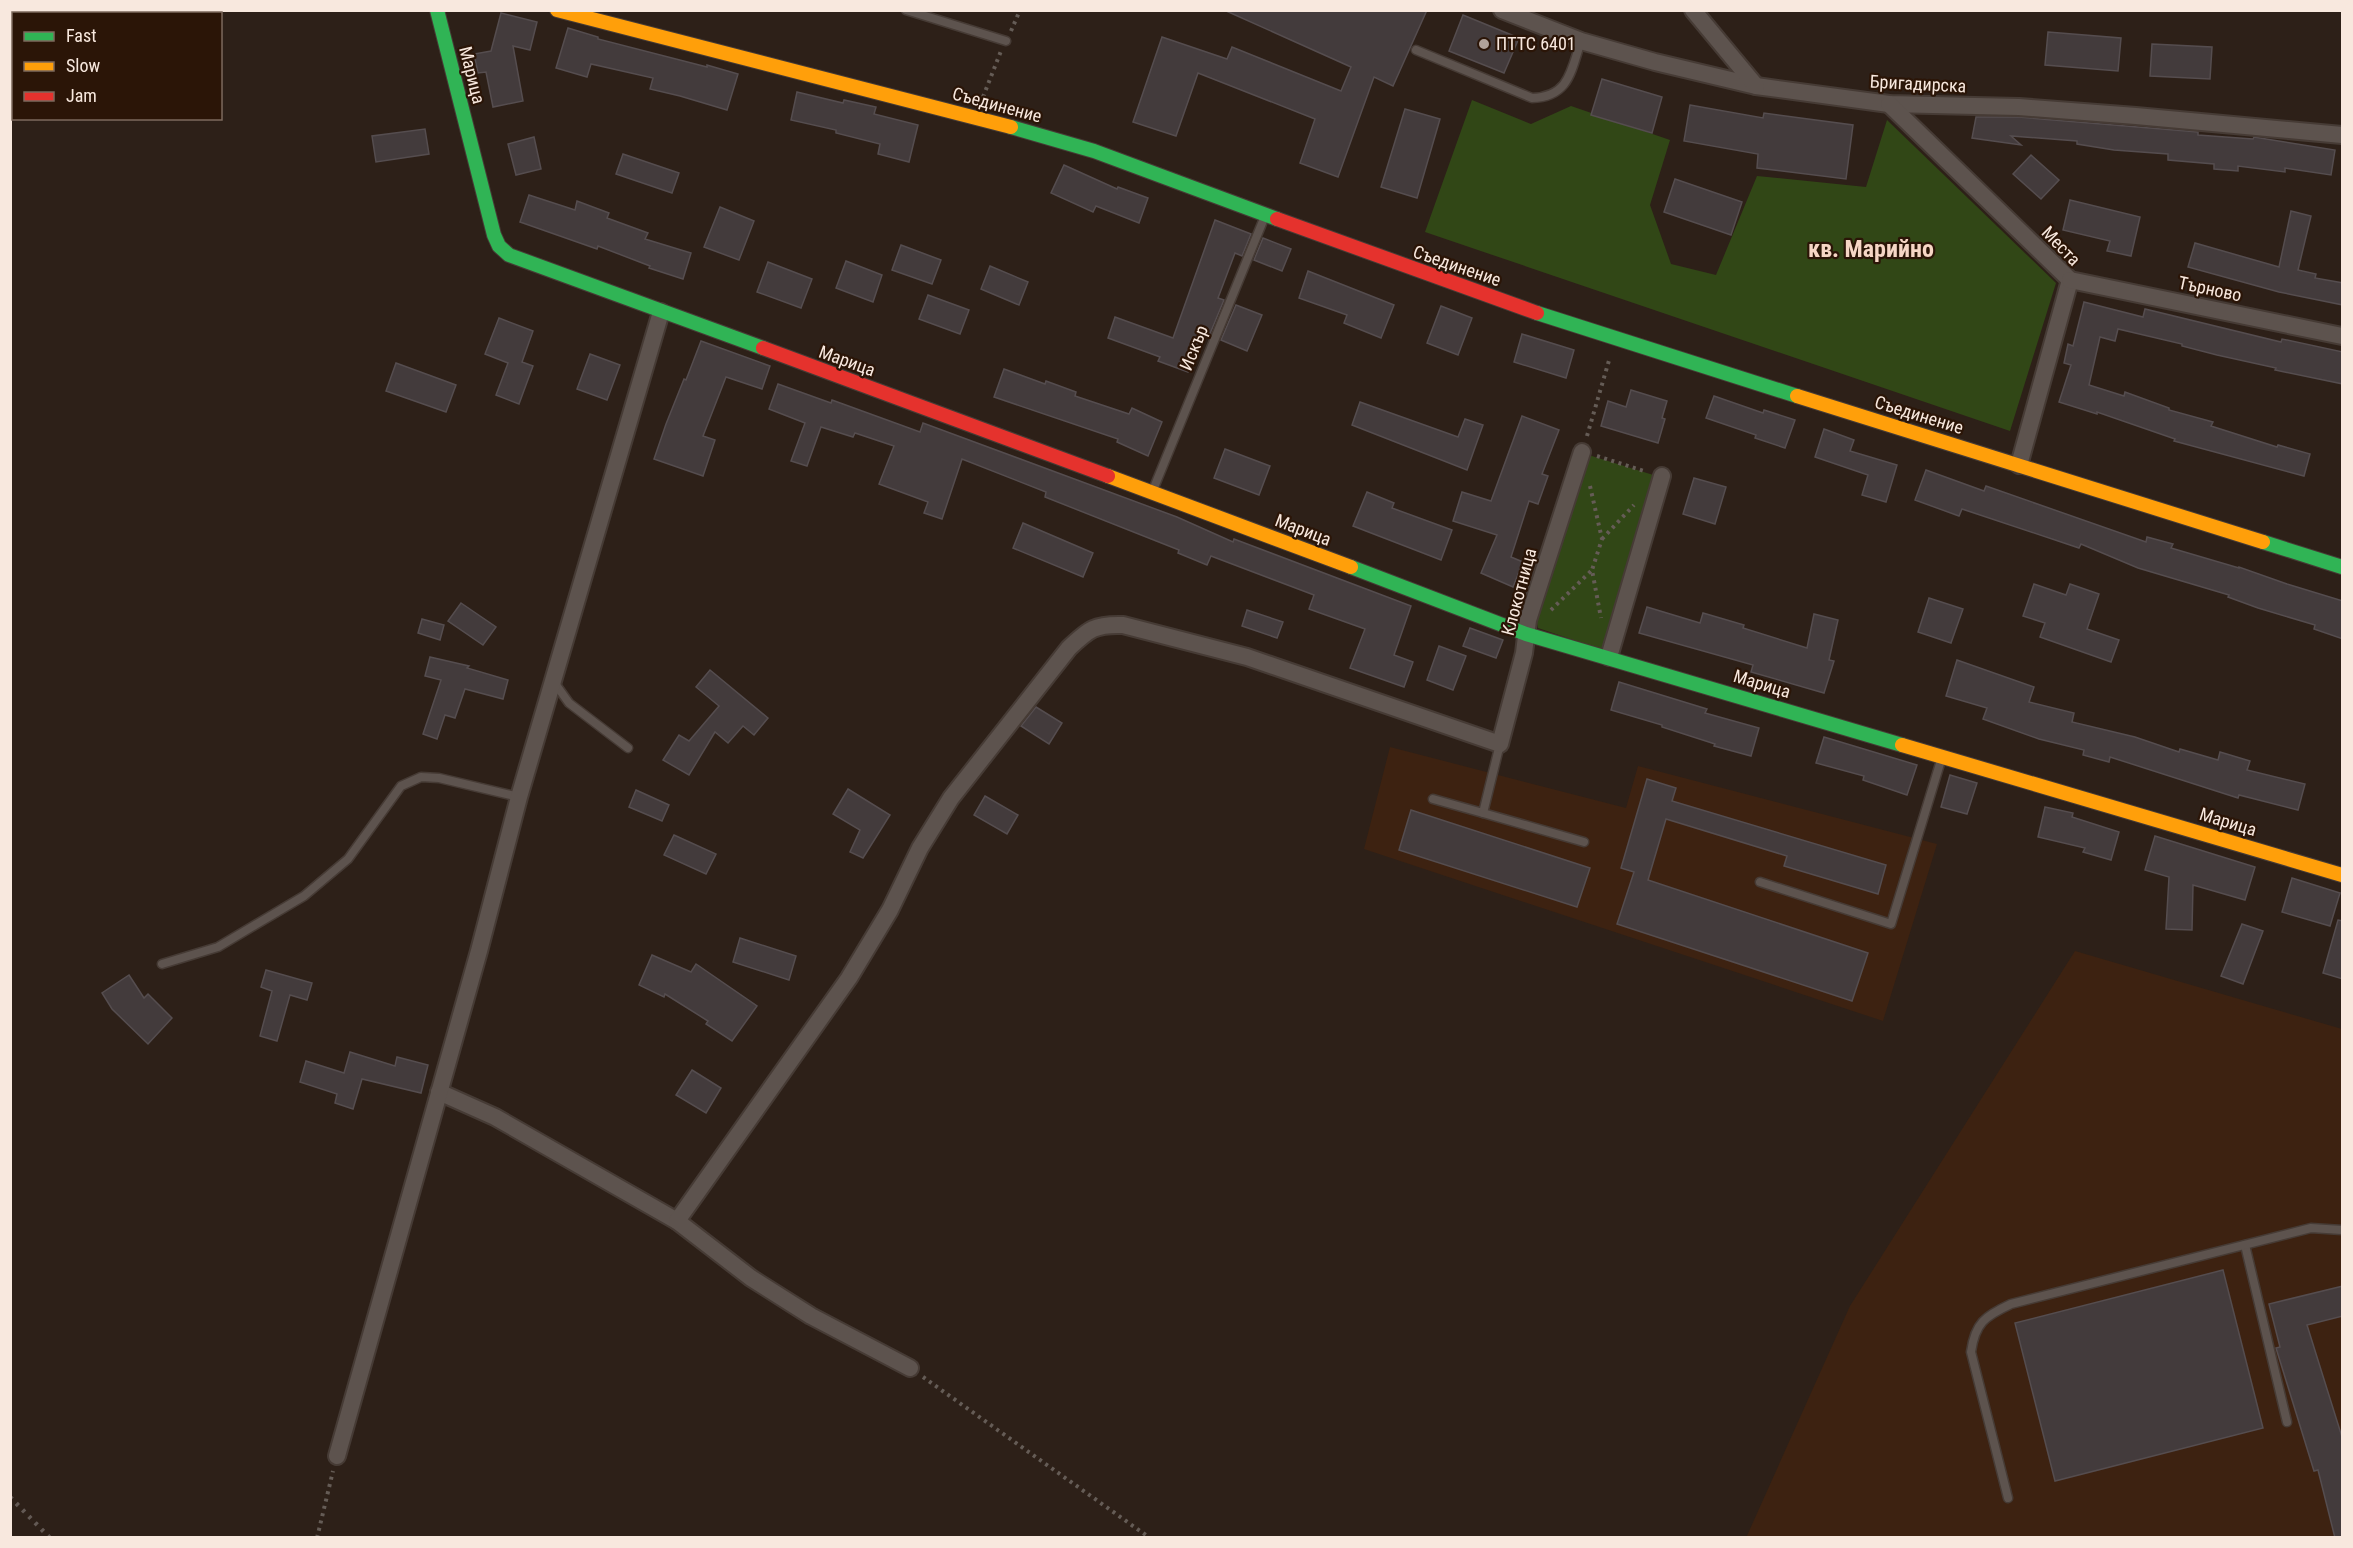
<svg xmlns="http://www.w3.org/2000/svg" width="2353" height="1548" viewBox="0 0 2353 1548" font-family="'Roboto Condensed',sans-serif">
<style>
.built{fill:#3d2211}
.green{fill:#314716}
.building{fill:#433b3c;stroke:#554d4f;stroke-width:1.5}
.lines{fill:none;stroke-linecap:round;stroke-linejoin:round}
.lane-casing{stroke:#463b35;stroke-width:11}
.street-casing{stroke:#463b35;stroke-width:20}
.fast-casing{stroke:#463b35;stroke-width:16}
.slow-casing{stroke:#463b35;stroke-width:16}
.jam-casing{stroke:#463b35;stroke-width:16}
.path{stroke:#655c56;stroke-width:4;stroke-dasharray:3 4.5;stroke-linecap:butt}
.lane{stroke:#5d534e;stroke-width:8}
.street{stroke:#5d534e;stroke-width:16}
.fast{stroke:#30b455;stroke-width:14}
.slow{stroke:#ff9f0a;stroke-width:14}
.jam{stroke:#e5322d;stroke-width:14}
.rail{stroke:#635954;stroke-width:4.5;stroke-dasharray:3 6;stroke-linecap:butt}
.poi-dot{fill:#b1a299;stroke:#2b1507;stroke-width:2}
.labels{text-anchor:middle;stroke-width:4.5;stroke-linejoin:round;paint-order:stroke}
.poi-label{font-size:18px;fill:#f8e8de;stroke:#2b1507;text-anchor:start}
.street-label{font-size:18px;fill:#f8e8de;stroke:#2b1507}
.district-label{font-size:24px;font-weight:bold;fill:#f6d6c5;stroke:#2b1507}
</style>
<rect width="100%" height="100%" fill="#2d2018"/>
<g class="built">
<path d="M1390,747L1626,808L1638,766L1937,844L1883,1021L1364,849Z"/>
<path d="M2075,951L2342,1029V1537L1746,1538L1850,1306Z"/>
</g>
<g class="green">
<path d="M1472,100L1531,124L1571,106L1670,140L1650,205L1671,264L1716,275L1757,176L1866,187L1887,120L2056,283L2010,431L1425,232Z"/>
<path d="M1582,453L1663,478L1606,651L1538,628L1534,607Z"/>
</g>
<g class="building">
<path d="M1224,10H1427L1393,86L1374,77L1338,177L1300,163L1315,119L1198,73L1176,136L1133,122L1162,37L1227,59L1232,47L1341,91L1351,67Z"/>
<path d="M501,13L537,22L530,50L513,46L523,101L493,107L486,72L478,73L474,54L491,51Z"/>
<path d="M1463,15L1519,38L1504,73L1449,51Z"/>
<path d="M568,28L598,37V39L707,67V65L738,74L727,110L680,96L650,89L653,78L591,64L587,77L556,68Z"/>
<path d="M2048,32L2121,38L2118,71L2045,65Z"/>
<path d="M2152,44L2212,47L2210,79L2150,76Z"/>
<path d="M1602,79L1662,97L1652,133L1591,115Z"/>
<path d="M797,92L843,103L844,100L876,107L874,114L918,125L909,162L878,154L880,144L836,133V130L791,120Z"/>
<path d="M1690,105L1763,118L1764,113L1853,125L1846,179L1757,168L1758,154L1684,141Z"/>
<path d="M1405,109L1440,119L1417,198L1381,187Z"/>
<path d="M1976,117H2018L2198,132V135L2253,139L2254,137L2335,150L2331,175L2285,168V172L2238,166V171L2214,169V164L2168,160V154L2114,150L2077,144V141L2011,136L2021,145L1972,138Z"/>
<path d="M425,129L429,154L376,162L372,136Z"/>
<path d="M534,137L541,169L516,175L508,144Z"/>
<path d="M623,154L679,173L672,193L616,174Z"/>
<path d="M2031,155L2059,180L2041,199L2013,174Z"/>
<path d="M1064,165L1117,189L1118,187L1148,198L1139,223L1096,206L1093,212L1051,193Z"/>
<path d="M1675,179L1742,202L1731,235L1664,212Z"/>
<path d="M529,195L575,210L577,201L609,213L607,218L648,233L645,239L691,253L683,279L649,268L650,266L598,246L597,249L520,222Z"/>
<path d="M2070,200L2140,217L2131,256L2107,251L2110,241L2063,230Z"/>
<path d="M720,207L754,221L739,260L704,247Z"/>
<path d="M2291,211L2311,216L2298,270L2316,274L2315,278L2343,283V305L2279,292L2188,267L2195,243L2279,267Z"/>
<path d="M1215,220L1251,234L1242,256L1235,253L1218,298L1224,300L1209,336L1202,333L1188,372L1158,361L1160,357L1108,338L1115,317L1173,338Z"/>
<path d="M1263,238L1291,249L1282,271L1254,260Z"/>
<path d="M901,245L941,260L932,284L892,270Z"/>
<path d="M846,261L882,275L873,302L836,288Z"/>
<path d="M768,262L812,279L801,308L757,292Z"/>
<path d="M990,266L1028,282L1019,305L981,289Z"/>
<path d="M1308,271L1394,305L1381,338L1344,323L1347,315L1299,298Z"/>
<path d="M928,295L969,310L960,334L919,319Z"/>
<path d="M2084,302L2143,317L2145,309L2281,342L2282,339L2343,352V384L2275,370L2276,368L2217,355L2182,346V344L2118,329L2115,341L2100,337L2089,385L2124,396L2125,392L2169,408V410L2213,422L2211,426L2277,447L2278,445L2310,454L2304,476L2174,441L2175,439L2097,412V414L2059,402L2071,365L2064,363L2068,344L2073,346Z"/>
<path d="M1236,305L1262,315L1247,351L1221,340Z"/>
<path d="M1441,306L1472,318L1458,355L1427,343Z"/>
<path d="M499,318L533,331L522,362L533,366L519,404L496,395L508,363L485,354Z"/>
<path d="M1522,334L1574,350L1566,378L1514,362Z"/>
<path d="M701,341L770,366L762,389L726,377L703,436L715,440L703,476L654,459L666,424L684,379L686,380Z"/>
<path d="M590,354L620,365L607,400L577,389Z"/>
<path d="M396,363L456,385L446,412L386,391Z"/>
<path d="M1004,369L1045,384L1046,381L1076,392L1075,396L1129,414L1132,408L1162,422L1148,456L1117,442L1118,439L994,397Z"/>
<path d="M778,384L831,403L832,400L920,432L923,423L1177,517L1233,542L1234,539L1411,606L1394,655L1413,662L1404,687L1350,668L1365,629L1309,609L1314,595L1211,556L1207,565L1178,553L1179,550L1045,497L1046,492L962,459L942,519L924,513L928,502L879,484L894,446L855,433L853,437L821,427L807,466L791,461L805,423L769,409Z"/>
<path d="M1631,390L1667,401L1662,418L1665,419L1658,443L1601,426L1608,401L1626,407Z"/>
<path d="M1714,396L1763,413L1764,410L1795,420L1785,448L1755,438L1756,435L1706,418Z"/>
<path d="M1360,402L1458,437L1465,419L1483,425L1467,470L1352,425Z"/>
<path d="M1522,416L1559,430L1542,474L1548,476L1538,504L1529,501L1511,557L1523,562L1513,587L1481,573L1497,535L1453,521L1462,492L1491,501Z"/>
<path d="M1824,429L1854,440L1850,451L1897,465L1886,502L1862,495L1868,475L1815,457Z"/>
<path d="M1225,449L1270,466L1259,495L1214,478Z"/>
<path d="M1926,470L1984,491L1986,486L2146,542L2147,537L2173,544L2171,548L2239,568V567L2287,584L2343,601V639L2314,629L2315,625L2258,608L2228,597L2229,595L2138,568L2081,544L2079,548L1962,509L1959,516L1915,500Z"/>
<path d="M1694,478L1726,487L1715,524L1683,514Z"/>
<path d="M1367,492L1394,503L1392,508L1452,530L1441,560L1353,526Z"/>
<path d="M1023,523L1093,553L1083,577L1013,548Z"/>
<path d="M2034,584L2066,595L2070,584L2099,594L2087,629L2119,640L2111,662L2040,637L2045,623L2023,616Z"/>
<path d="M1929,598L1963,609L1951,643L1918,632Z"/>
<path d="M461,603L496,627L483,645L448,621Z"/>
<path d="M1647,607L1700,623L1703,613L1744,625L1743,628L1807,648L1814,614L1838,620L1829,660L1834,661L1824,693L1751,672L1753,665L1639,633Z"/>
<path d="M1247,610L1283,622L1277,638L1242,626Z"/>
<path d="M422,619L444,625L440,640L418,633Z"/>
<path d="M1470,628L1503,640L1496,658L1463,646Z"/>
<path d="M1439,646L1466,656L1453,690L1427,680Z"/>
<path d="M430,657L469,666L467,668L508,680L503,699L465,689L455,718L445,715L437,739L423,734L441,680L425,676Z"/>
<path d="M1957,660L2034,687L2029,702L2074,713L2072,722L2135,737L2179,752L2180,749L2218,760L2220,752L2250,761L2247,770L2305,784L2298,810L2239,795L2238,798L2110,757L2109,762L2083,755L2084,750L2039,739L1983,719L1987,708L1946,696Z"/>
<path d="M710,670L768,718L754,735L743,726L728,743L715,732L689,775L663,760L679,735L689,741L719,706L696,687Z"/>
<path d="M1619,682L1707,709L1705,713L1759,728L1751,756L1714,746L1715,744L1662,727V725L1611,710Z"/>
<path d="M1036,707L1062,723L1049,744L1021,726Z"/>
<path d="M1824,737L1917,765L1907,795L1863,780L1864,776L1816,763Z"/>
<path d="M1950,775L1977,783L1967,814L1941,807Z"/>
<path d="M1647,779L1676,788L1672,801L1886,865L1878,894L1784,866L1787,856L1666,819L1648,880L1868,953L1852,1001L1617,924L1634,872L1621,868Z"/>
<path d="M848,789L890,815L863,858L850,852L860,830L833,814Z"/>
<path d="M636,790L669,805L662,821L629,807Z"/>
<path d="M985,796L1018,815L1007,834L974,815Z"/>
<path d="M2045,807L2073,813L2072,817L2119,832L2111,860L2083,852L2085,848L2038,837Z"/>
<path d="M1411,810L1590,868L1577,907L1399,850Z"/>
<path d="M674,835L716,854L706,874L664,855Z"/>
<path d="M2155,836L2255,867L2245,900L2193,885L2192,930L2166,929L2169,877L2145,870Z"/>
<path d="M2292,878L2340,893L2330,926L2282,912Z"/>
<path d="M2338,920L2343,921V979L2323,973Z"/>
<path d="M2242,924L2263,931L2243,984L2221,976Z"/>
<path d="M740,938L796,956L789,980L733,962Z"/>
<path d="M652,955L691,972L696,964L757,1006L732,1041L706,1024L708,1021L665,994L664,997L639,985Z"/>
<path d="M266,970L312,983L307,1000L290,995L277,1041L260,1036L272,991L261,987Z"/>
<path d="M129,975L144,998L148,994L172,1018L148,1044L112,1009L102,993Z"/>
<path d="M350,1052L395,1066L397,1057L428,1065L421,1093L362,1079L353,1109L335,1103L337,1094L300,1082L306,1061L344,1073Z"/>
<path d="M692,1070L721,1088L706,1113L676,1095Z"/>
<path d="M2223,1270L2263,1428L2055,1481L2015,1323Z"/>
<path d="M2343,1286V1316L2307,1325L2343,1440V1538H2335L2318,1470L2314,1471L2276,1348L2280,1347L2269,1304Z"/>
</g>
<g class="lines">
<defs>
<g id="lane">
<path d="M906,10L1006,41"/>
<path d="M1416,50L1532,98C1569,97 1571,71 1581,41"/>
<path d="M1153,490L1265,216"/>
<path d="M554,682L569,703L628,748"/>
<path d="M1433,799L1483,813L1500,744"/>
<path d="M1483,813L1584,842"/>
<path d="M1760,882L1891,924L1942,757"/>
<path d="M162,964L218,947L304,896L348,859L401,786L421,777L439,778L519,797"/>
<path d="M2245,1245L2287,1422"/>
<path d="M2008,1498L1971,1352C1975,1323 1985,1316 2011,1304L2311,1228L2342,1230"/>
</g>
<g id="street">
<path d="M1502,10L1581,41L1655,62L1756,86L1889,104L2019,107L2136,116L2342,135"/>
<path d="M1693,10L1756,86"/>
<path d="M1889,104L2070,280L2019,465"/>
<path d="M2070,280L2342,336"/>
<path d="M1609,657L1662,476"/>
<path d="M439,1092L495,1117L677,1221"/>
<path d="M910,1368L811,1316L751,1278L677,1221L849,978L890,910L920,848L951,798L1069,648C1089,629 1095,624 1123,625L1247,657L1500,744L1524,653L1528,620L1582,452"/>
<path d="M337,1456L479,951L519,797L661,312"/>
</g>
<g id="fast">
<path d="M437,10L494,235L499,246L509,255L763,348"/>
<path d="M1011,127L1094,151L1277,219"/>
<path d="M1537,313L1797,396"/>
<path d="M2263,542L2342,567"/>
<path d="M1351,567L1526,634L1902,745"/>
</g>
<g id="slow">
<path d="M557,10L1011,127"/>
<path d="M1797,396L2263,542"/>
<path d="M1108,476L1351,567"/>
<path d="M1902,745L2342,875"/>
</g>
<g id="jam">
<path d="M1277,219L1537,313"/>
<path d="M763,348L1108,476"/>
</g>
</defs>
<use href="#lane" class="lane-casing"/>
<use href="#street" class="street-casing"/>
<use href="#fast" class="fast-casing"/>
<use href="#slow" class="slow-casing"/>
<use href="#jam" class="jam-casing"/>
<g class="path">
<path d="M1011,31L1020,10"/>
<path d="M983,97L1001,51"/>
<path d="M1587,436L1610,357"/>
<path d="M1597,456L1647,472"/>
<path d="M1590,486L1602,539L1592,570L1601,618"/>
<path d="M1602,539L1634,505"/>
<path d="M1551,610L1591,571"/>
<path d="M923,1377L1150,1538"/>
<path d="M317,1538L333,1471"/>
</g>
<use href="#lane" class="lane"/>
<use href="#street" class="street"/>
<use href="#fast" class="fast"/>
<use href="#slow" class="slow"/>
<use href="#jam" class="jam"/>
<path class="rail" d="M10,1497L50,1538"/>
</g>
<circle class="poi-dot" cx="1484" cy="44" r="6"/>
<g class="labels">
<g class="poi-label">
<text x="1496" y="50">ПТТС 6401</text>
</g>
<g class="street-label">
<text transform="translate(472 75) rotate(76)" y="6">Марица</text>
<text transform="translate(1918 84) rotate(3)" y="6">Бригадирска</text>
<text transform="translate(997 105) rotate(15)" y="6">Съединение</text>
<text transform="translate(2061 246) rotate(46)" y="6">Места</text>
<text transform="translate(1457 266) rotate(19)" y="6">Съединение</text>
<text transform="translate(2210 289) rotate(12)" y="6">Търново</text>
<text transform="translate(1194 348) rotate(-68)" y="6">Искър</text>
<text transform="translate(847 361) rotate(20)" y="6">Марица</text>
<text transform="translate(1919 415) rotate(17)" y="6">Съединение</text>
<text transform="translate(1303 530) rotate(21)" y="6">Марица</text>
<text transform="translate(1519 592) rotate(-75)" y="6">Клокотница</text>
<text transform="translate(1762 684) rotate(17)" y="6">Марица</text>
<text transform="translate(2228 822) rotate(17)" y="6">Марица</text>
</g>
<g class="district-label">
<text x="1871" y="257">кв. Марийно</text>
</g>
</g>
<rect width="2353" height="1548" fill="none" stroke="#f8e8de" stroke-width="24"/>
<rect x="12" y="12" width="210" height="108" fill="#2b1507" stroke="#7d695d" stroke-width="1.5"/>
<rect x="24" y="32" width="30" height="9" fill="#30b455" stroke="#7d695d" stroke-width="1.5"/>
<text x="66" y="42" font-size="18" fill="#f8e8de">Fast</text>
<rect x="24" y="62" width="30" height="9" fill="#ff9f0a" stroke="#7d695d" stroke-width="1.5"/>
<text x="66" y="72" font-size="18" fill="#f8e8de">Slow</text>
<rect x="24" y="92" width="30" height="9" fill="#e5322d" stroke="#7d695d" stroke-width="1.5"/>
<text x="66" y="102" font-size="18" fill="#f8e8de">Jam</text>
</svg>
